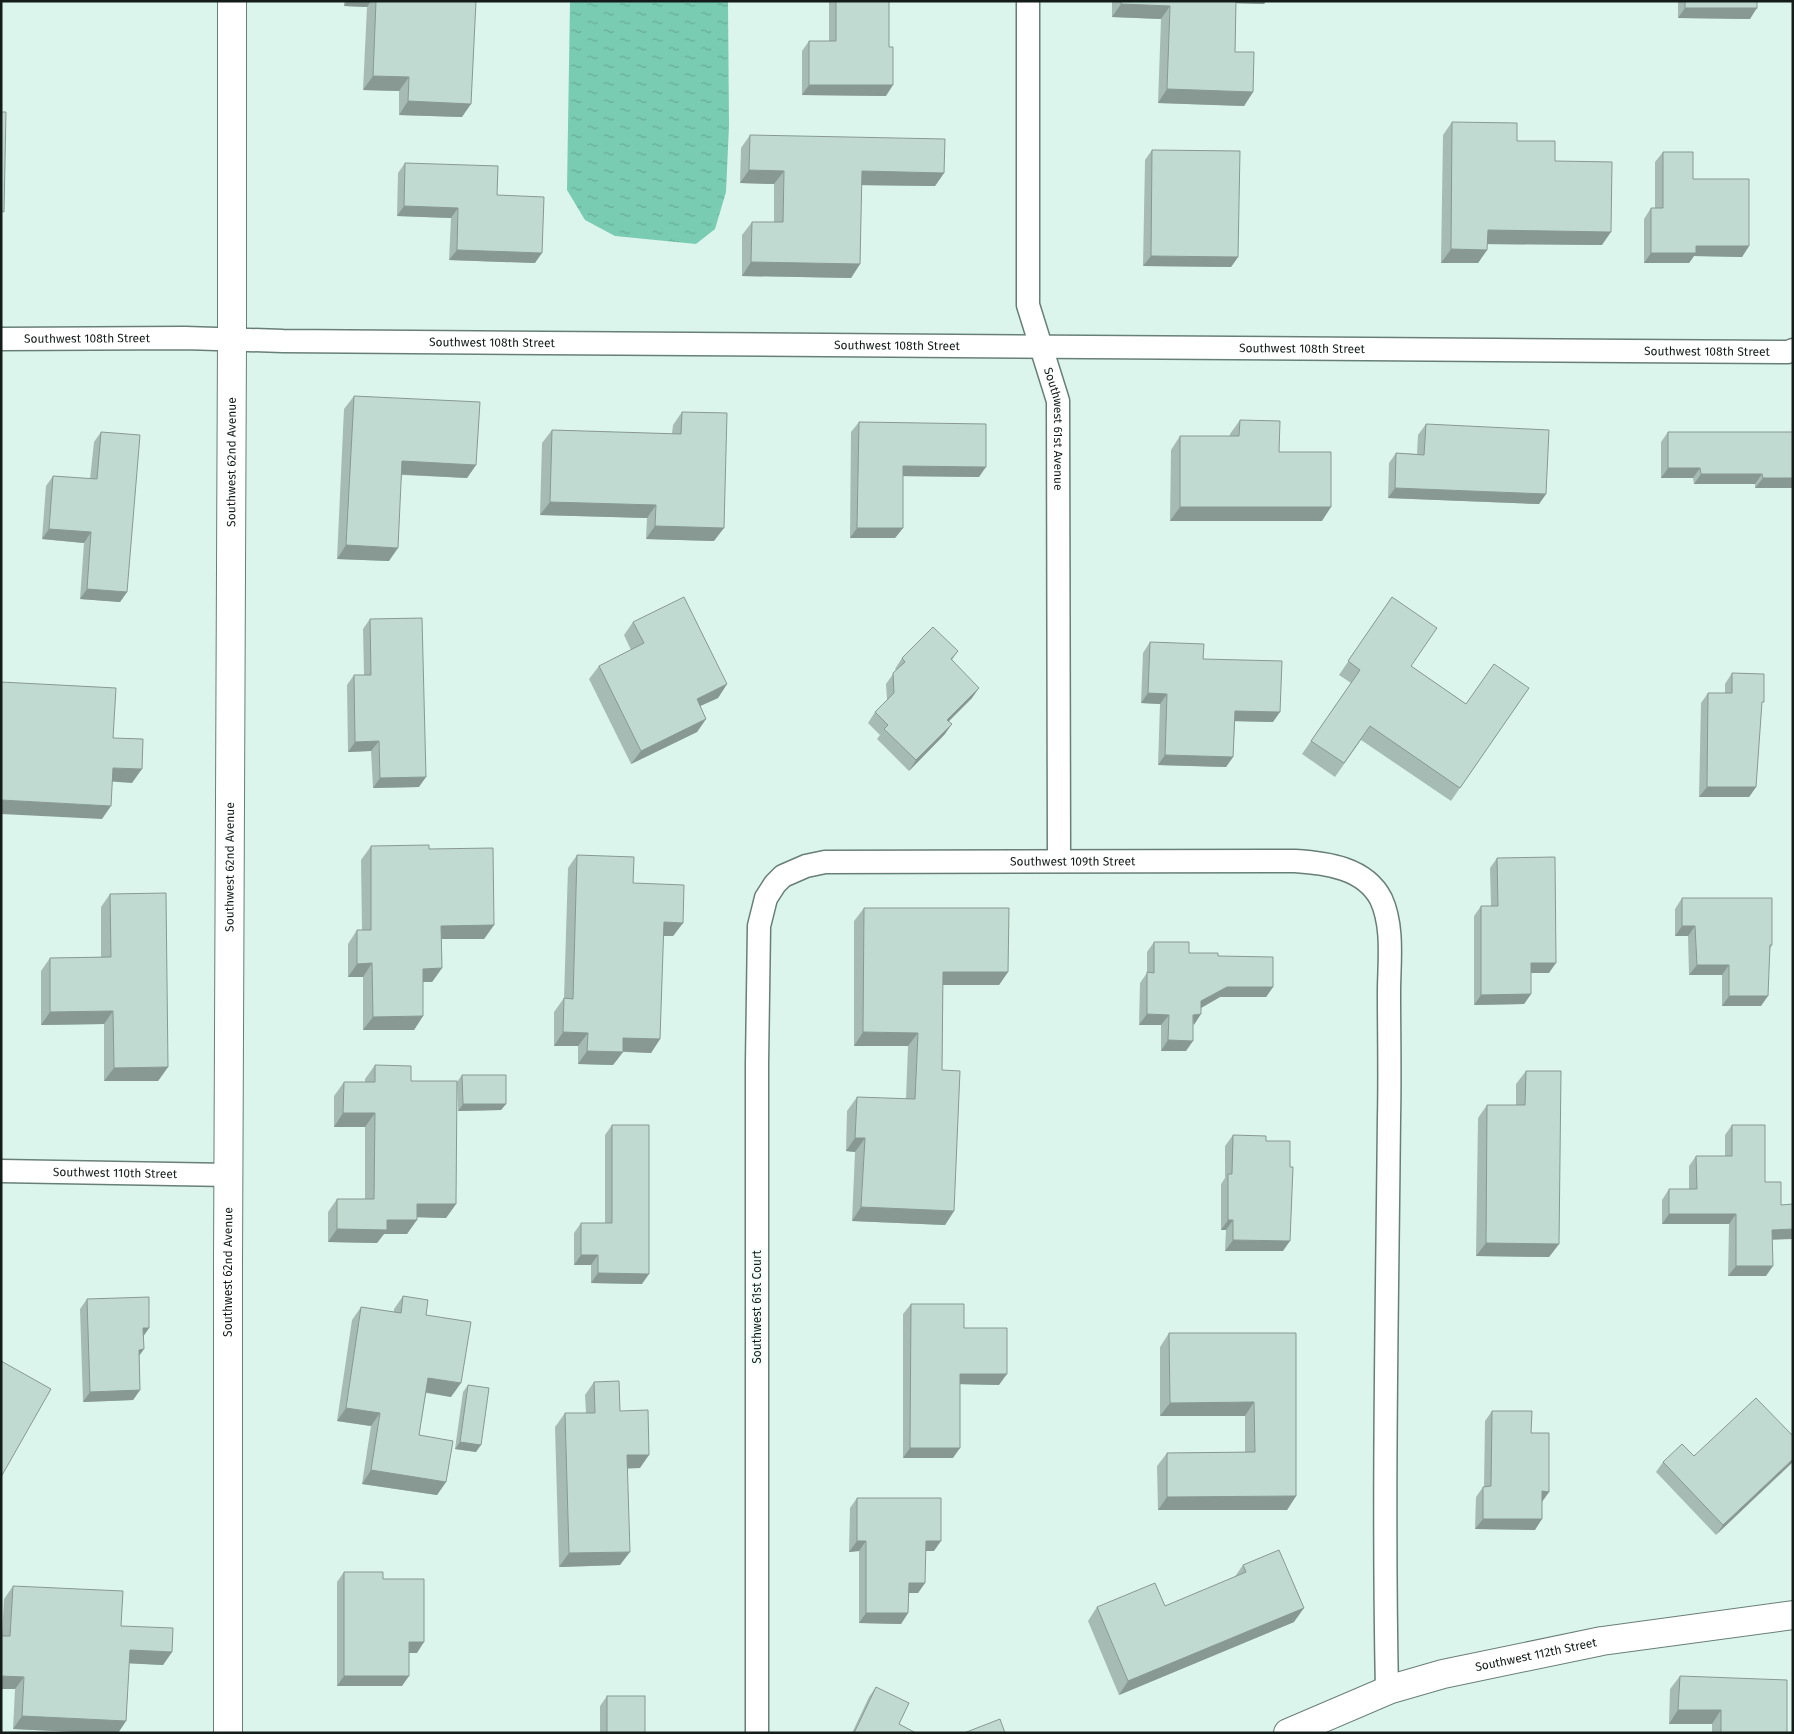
<svg xmlns="http://www.w3.org/2000/svg" width="1794" height="1734" viewBox="0 0 1794 1734" font-family="'Fira Sans',sans-serif">
<style>
.water{fill:url(#water-ripples)}
.lines{fill:none;stroke-linecap:round;stroke-linejoin:round}
.minor-casing{stroke:#687f77;stroke-width:25}
.tertiary-casing{stroke:#687f77;stroke-width:30}
.secondary-casing{stroke:#687f77;stroke-width:30}
.minor{stroke:#fff;stroke-width:22}
.tertiary{stroke:#fff;stroke-width:28}
.secondary{stroke:#fff;stroke-width:28}
.wall{fill:#a6bbb4}
.shaded-wall{fill:#879992}
.building{fill:#c1dad1;stroke:#879992}
.labels{text-anchor:middle;stroke-width:4.5;stroke-linejoin:round;paint-order:stroke}
.street-label{font-size:12px;fill:#131c19;stroke:#f4fffb}
</style>
<defs>
<pattern id="water-ripples" width="26" height="14" patternUnits="userSpaceOnUse" patternTransform="scale(1.25)"><rect width="26" height="14" fill="#79cbb2"/><path d="M2 4q2-2 4 0t4 0M15 11q2-2 4 0t4 0" fill="none" stroke="#68ae98"/></pattern>
</defs>
<rect width="100%" height="100%" fill="#dcf5ec"/>
<path class="water" d="M570,1H728L729,126L726,192L715,229L696,244L615,236L585,220L567,190Z"/>
<g class="lines">
<defs>
<g id="minor">
<path id="s1" d="M1028,1V305L1058,401L1059,860"/>
<path id="s2" d="M1,339L185,338L283,341L1628,351L1788,352L1793,350"/>
<path id="s3" d="M1,1171L229,1175"/>
<path id="s4" d="M757,1733V1063L759,926L766,898L775,884L783,876L806,866L825,862L1295,861C1327,863 1365,868 1381,899C1394,927 1389,963 1389,992C1389,1034 1390,1076 1389,1118C1387,1309 1383,1500 1387,1691"/>
</g>
<g id="tertiary">
<path id="s5" d="M228,1733V1264L232,339V1"/>
</g>
<g id="secondary">
<path id="s6" d="M1288,1733L1391,1689L1443,1674L1602,1641L1793,1615"/>
</g>
</defs>
<use href="#minor" class="minor-casing"/>
<use href="#tertiary" class="tertiary-casing"/>
<use href="#secondary" class="secondary-casing"/>
<use href="#minor" class="minor"/>
<use href="#tertiary" class="tertiary"/>
<use href="#secondary" class="secondary"/>
</g>
<g class="wall">
<path d="M344,1H476L462,117L399,115V91L363,90L367,7L344,6Z"/>
<path d="M829,1H889L886,96L802,95V51L809,41H829Z"/>
<path d="M1112,1H1266L1264,4L1236,3L1235,52L1253,92L1244,106L1158,103L1161,19L1112,17Z"/>
<path d="M1678,1H1757L1750,19L1678,18Z"/>
<path d="M1452,122L1517,141L1555,161L1602,245L1487,244V250L1478,263H1441L1443,135Z"/>
<path d="M750,135L944,173L935,186L861,185L860,264L851,278L742,276V235L752,222H774V184L740,183L741,148Z"/>
<path d="M1152,150L1238,257L1231,267L1143,266L1145,160Z"/>
<path d="M1663,152L1693,179L1749,246L1742,257L1694,256L1689,263H1644V219L1651,208H1655V162Z"/>
<path d="M405,163L497,195L535,263L449,260L451,218L397,216L398,173Z"/>
<path d="M354,396L476,465L467,478L402,475L389,561L337,559L344,409Z"/>
<path d="M682,412L714,541L646,539L647,518L540,515L542,443L552,430L672,434L673,425Z"/>
<path d="M1240,420L1279,452L1322,521H1170L1171,450L1180,436H1230V434Z"/>
<path d="M859,422L979,477L903,476V528L895,538H850L851,432Z"/>
<path d="M1426,424L1546,494L1539,504L1388,498L1389,463L1396,453L1417,454L1418,435Z"/>
<path d="M101,432L127,592L120,602L80,599L84,543L42,539L46,486L53,476L90,479L94,442Z"/>
<path d="M1668,432H1793V488H1755V484H1694L1693,478H1661V442Z"/>
<path d="M1392,597L1411,666L1466,704L1529,688L1451,801L1361,740L1335,777L1302,754L1351,683L1339,675Z"/>
<path d="M370,619L419,787L373,788L371,751L348,752L347,685L354,675H364L363,629Z"/>
<path d="M633,622L727,684L718,698L700,706L706,719L697,732L631,764L589,679L599,666L631,650L624,635Z"/>
<path d="M1150,642L1203,659L1273,722L1235,721L1233,757L1226,767L1158,765L1160,704L1141,703L1143,653Z"/>
<path d="M958,651L952,660L972,698L949,721L945,734L909,771L877,739L880,735L868,723L875,712L887,700L886,684L896,670L895,669L902,658Z"/>
<path d="M1732,673L1756,787L1749,797H1699L1701,703L1708,693H1725V684Z"/>
<path d="M371,846L429,849L494,925L484,939H441L442,968L432,982H423V1016L414,1030H363V977H348V944L357,930H362L361,860Z"/>
<path d="M577,855L633,883L683,923L673,936H663L660,1039L651,1053L623,1052L613,1065L578,1064V1046H554V1012L564,998L568,868Z"/>
<path d="M1497,858L1549,973H1531V994L1524,1004L1474,1005V916L1481,906H1491L1490,868Z"/>
<path d="M110,894L168,1067L158,1081H104V1024L41,1025V971L50,958L101,957V907Z"/>
<path d="M1682,898L1772,945L1770,949L1761,1006H1722V975H1689L1688,936H1675V909Z"/>
<path d="M864,908L1008,972L999,985H943L942,1070L954,1211L945,1225L852,1221L855,1152L846,1151L847,1111L857,1097L906,1099L908,1046H854V921Z"/>
<path d="M1154,942L1189,953L1218,956L1273,987L1266,997H1220L1201,1008L1193,1025L1186,1051H1161V1025H1139L1140,983L1147,973V952Z"/>
<path d="M375,1065L411,1081L456,1204L446,1218L417,1217L407,1234H384L377,1243L328,1242V1212L337,1199H365V1127H334V1096L344,1082H365V1079Z"/>
<path d="M1526,1071L1559,1244L1549,1257L1476,1256L1478,1118L1487,1105H1516V1084Z"/>
<path d="M462,1075L506,1104L501,1110L458,1111L457,1082Z"/>
<path d="M612,1125L642,1284L591,1283V1265H574V1233L581,1223H605V1135Z"/>
<path d="M1732,1125L1765,1182L1772,1240L1766,1276H1728L1729,1224H1662V1200L1669,1189H1689V1166L1696,1156H1725V1135Z"/>
<path d="M1233,1135L1266,1141L1283,1251H1225L1226,1230H1221V1184L1225,1178V1146Z"/>
<path d="M403,1296L426,1315L451,1397L426,1393L419,1435L446,1482L437,1495L362,1484L371,1426L337,1421L352,1320L361,1307L394,1312V1309Z"/>
<path d="M87,1299L149,1328L143,1337L139,1355L140,1390L133,1400L83,1402L80,1309Z"/>
<path d="M911,1304L964,1328L999,1385L960,1384L953,1458H903V1314Z"/>
<path d="M1169,1333H1296V1496L1287,1510H1158L1157,1466L1167,1453L1245,1452V1416H1160V1347Z"/>
<path d="M594,1382L620,1411L640,1468H627L620,1565L559,1567L555,1427L565,1413H586L585,1395Z"/>
<path d="M468,1385L476,1452L455,1449L463,1392Z"/>
<path d="M1492,1411L1531,1433L1549,1492L1542,1501L1535,1530L1475,1529L1476,1497L1483,1487H1484L1485,1421Z"/>
<path d="M1793,1436L1716,1535L1656,1472L1663,1462Z"/>
<path d="M857,1498L934,1551H925V1583L918,1593H909L908,1613L901,1624L859,1623V1551L849,1552L850,1508Z"/>
<path d="M1243,1565L1294,1622L1119,1695L1088,1621L1097,1607L1165,1606L1234,1578Z"/>
<path d="M344,1572L383,1579L417,1653H409L402,1686H337V1582Z"/>
<path d="M13,1586L121,1626L172,1652L163,1665L129,1663L126,1721L118,1733H98L13,1729L15,1689L2,1636L4,1599Z"/>
<path d="M1680,1676L1787,1733H1712V1724H1669L1670,1689Z"/>
<path d="M876,1687L899,1724L916,1733H852L869,1697Z"/>
<path d="M607,1696L645,1733H600V1706Z"/>
</g>
<g class="shaded-wall">
<path d="M347,1H371L367,7L344,6Z"/>
<path d="M1229,1H1266L1264,4L1227,3Z"/>
<path d="M1121,4L1170,6L1161,19L1112,17Z"/>
<path d="M1685,8H1757L1750,19L1678,18Z"/>
<path d="M373,76L409,77L399,91L363,90Z"/>
<path d="M809,85H893L886,96L802,95Z"/>
<path d="M1167,89L1253,92L1244,106L1158,103Z"/>
<path d="M408,101L471,104L462,117L399,115Z"/>
<path d="M749,170L784,171L774,184L740,183Z"/>
<path d="M862,171L944,173L935,186L852,185Z"/>
<path d="M404,206L458,208L451,218L397,216Z"/>
<path d="M1488,230L1611,232L1602,245L1478,244Z"/>
<path d="M1696,246H1749L1742,257L1694,256L1689,263H1644L1651,253Z"/>
<path d="M1451,249L1487,250L1478,263H1441Z"/>
<path d="M457,250L542,253L535,263L449,260Z"/>
<path d="M1151,256L1238,257L1231,267L1143,266Z"/>
<path d="M751,262L860,264L851,278L742,276Z"/>
<path d="M402,461L476,465L467,478L393,474Z"/>
<path d="M903,466L986,467L979,477L896,476Z"/>
<path d="M1668,468H1700L1693,478H1661Z"/>
<path d="M1701,474H1762L1755,484H1694Z"/>
<path d="M1763,478H1793V488H1755Z"/>
<path d="M1395,488L1546,494L1539,504L1388,498Z"/>
<path d="M550,502L656,505L647,518L540,515Z"/>
<path d="M1180,507H1331L1322,521H1170Z"/>
<path d="M655,526L724,528L714,541L646,539Z"/>
<path d="M857,528H903L895,538H850Z"/>
<path d="M49,529L91,532L84,543L42,539Z"/>
<path d="M346,545L398,548L389,561L337,559Z"/>
<path d="M87,589L127,592L120,602L80,599Z"/>
<path d="M727,684L718,698L687,712L697,699Z"/>
<path d="M979,688L972,698L940,730L947,720Z"/>
<path d="M1148,693L1167,694L1160,704L1141,703Z"/>
<path d="M1235,711L1280,712L1273,722L1228,721Z"/>
<path d="M706,719L697,732L631,764L641,751Z"/>
<path d="M952,724L945,734L909,771L916,760Z"/>
<path d="M379,741L371,751L348,752L355,742Z"/>
<path d="M1165,755L1233,757L1226,767L1158,765Z"/>
<path d="M113,768L142,769L132,783L104,781Z"/>
<path d="M426,777L419,787L373,788L380,778Z"/>
<path d="M1707,787H1756L1749,797H1699Z"/>
<path d="M1,800L111,806L102,819L1,814Z"/>
<path d="M664,922L683,923L673,936H654Z"/>
<path d="M494,925L484,939H432L441,926Z"/>
<path d="M1682,926H1695L1688,936H1675Z"/>
<path d="M372,963L363,977H348L357,964Z"/>
<path d="M1531,963H1556L1549,973H1524Z"/>
<path d="M1697,965H1729L1722,975H1689Z"/>
<path d="M442,968L432,982H414L423,969Z"/>
<path d="M943,972H1008L999,985H933Z"/>
<path d="M1227,987H1273L1266,997H1220L1194,1012L1201,1001Z"/>
<path d="M1531,994L1524,1004L1474,1005L1481,995Z"/>
<path d="M1729,996H1768L1761,1006H1722Z"/>
<path d="M113,1011L104,1024L41,1025L50,1012Z"/>
<path d="M1147,1014L1169,1015L1161,1025H1139Z"/>
<path d="M1201,1014L1194,1025L1193,1015Z"/>
<path d="M423,1016L414,1030H363L373,1017Z"/>
<path d="M563,1032L588,1033L578,1046H554Z"/>
<path d="M863,1032L918,1033L908,1046H854Z"/>
<path d="M623,1038L660,1039L651,1053L614,1051Z"/>
<path d="M1168,1040L1193,1041L1186,1051H1161Z"/>
<path d="M587,1051L623,1052L613,1065L578,1064Z"/>
<path d="M168,1067L158,1081H104L114,1068Z"/>
<path d="M463,1104H506L501,1110L458,1111Z"/>
<path d="M343,1113H375L365,1127H334Z"/>
<path d="M855,1138H865L855,1152L846,1151Z"/>
<path d="M417,1204H456L446,1218L407,1217Z"/>
<path d="M861,1207L954,1211L945,1225L852,1221Z"/>
<path d="M1669,1214H1736L1729,1224H1662Z"/>
<path d="M387,1220H417L407,1234H384L377,1243L328,1242L337,1229Z"/>
<path d="M1228,1220H1233L1226,1230H1221Z"/>
<path d="M1793,1229V1239L1765,1240L1772,1230Z"/>
<path d="M1233,1240L1290,1241L1283,1251H1225Z"/>
<path d="M1486,1243L1559,1244L1549,1257L1476,1256Z"/>
<path d="M581,1255H598L591,1265H574Z"/>
<path d="M1736,1266H1773L1766,1276H1728Z"/>
<path d="M598,1273L649,1274L642,1284L591,1283Z"/>
<path d="M143,1328H149L142,1338Z"/>
<path d="M144,1349L137,1359L139,1350Z"/>
<path d="M960,1374H1007L999,1385L953,1384Z"/>
<path d="M428,1378L461,1383L451,1397L419,1391Z"/>
<path d="M140,1390L133,1400L83,1402L90,1392Z"/>
<path d="M1254,1402L1245,1416H1160L1170,1403Z"/>
<path d="M346,1408L380,1413L371,1426L337,1421Z"/>
<path d="M460,1442L481,1445L476,1452L455,1449Z"/>
<path d="M910,1448H960L953,1458H903Z"/>
<path d="M627,1455H649L640,1468L618,1469Z"/>
<path d="M1793,1459V1462L1716,1535L1723,1525Z"/>
<path d="M371,1470L446,1482L437,1495L362,1484Z"/>
<path d="M1542,1491L1549,1492L1542,1502Z"/>
<path d="M1296,1496L1287,1510H1158L1167,1497Z"/>
<path d="M1483,1519H1542L1535,1530L1475,1529Z"/>
<path d="M857,1541H866L859,1551L849,1552Z"/>
<path d="M926,1541H941L934,1551H918Z"/>
<path d="M630,1552L620,1565L559,1567L569,1553Z"/>
<path d="M909,1583H925L918,1593H901Z"/>
<path d="M1304,1608L1294,1622L1119,1695L1128,1681Z"/>
<path d="M866,1613H908L901,1624L859,1623Z"/>
<path d="M409,1642H424L417,1653H402Z"/>
<path d="M130,1650L172,1652L163,1665L121,1663Z"/>
<path d="M1,1676L24,1677L15,1689H1Z"/>
<path d="M344,1676H409L402,1686H337Z"/>
<path d="M1678,1710H1721L1712,1724H1669Z"/>
<path d="M22,1716L126,1721L118,1733H98L13,1729Z"/>
</g>
<g class="building">
<path d="M376,1H476L471,104L408,101L409,77L373,76Z"/>
<path d="M836,1H889V47H893V85H809V41H836Z"/>
<path d="M1121,1H1236L1235,52H1254L1253,92L1167,89L1170,6L1121,4Z"/>
<rect x="1685" y="1" width="72" height="7"/>
<path d="M1,112H6L4,212L1,211Z"/>
<path d="M1452,122L1517,123V141H1555V161L1612,162L1611,232L1488,230L1487,250L1451,249Z"/>
<path d="M750,135L945,139L944,173L862,171L860,264L751,262L752,222H783L784,171L749,170Z"/>
<path d="M1152,150L1240,151L1238,257L1151,256Z"/>
<path d="M1663,152H1693V179H1749V246H1696V253H1651V208H1663Z"/>
<path d="M405,163L498,166L497,195L544,197L542,253L457,250L458,208L404,206Z"/>
<path d="M354,396L480,402L476,465L402,461L398,548L346,545Z"/>
<path d="M682,412L727,413L724,528L655,526L656,505L550,502L552,430L681,434Z"/>
<path d="M1240,420L1280,421L1279,452H1331V507H1180V436H1239Z"/>
<path d="M859,422L986,424V467L903,466V528H857Z"/>
<path d="M1426,424L1549,430L1546,494L1395,488L1396,453L1424,455Z"/>
<path d="M101,432L140,435L127,592L87,589L91,532L49,529L53,476L97,479Z"/>
<path d="M1668,432H1793V478H1763L1762,474H1701L1700,468H1668Z"/>
<path d="M684,597L727,684L697,699L706,719L641,751L599,666L644,643L633,622Z"/>
<path d="M1392,597L1437,628L1411,666L1466,704L1494,664L1529,688L1460,788L1370,726L1344,763L1311,741L1360,670L1348,661Z"/>
<path d="M422,618L426,777L380,778L379,741L355,742L354,675H371L370,619Z"/>
<path d="M933,627L958,651L951,659L979,688L947,720L952,724L916,760L884,729L888,725L875,712L894,693L893,673L905,662L902,658Z"/>
<path d="M1150,642L1204,644L1203,659L1282,661L1280,712L1235,711L1233,757L1165,755L1167,694L1148,693Z"/>
<path d="M1732,673L1764,674V702H1762L1756,787H1707L1708,693H1732Z"/>
<path d="M1,682L116,688L113,738L143,739L142,769L113,768L111,806L1,800Z"/>
<path d="M429,845V849L493,848L494,925L441,926L442,968L423,969V1016L373,1017L372,963L357,964V930H371V846Z"/>
<path d="M577,855L634,857L633,883L684,885L683,923L664,922L660,1039L623,1038V1052L587,1051L588,1033L563,1032L564,998L573,999Z"/>
<path d="M1555,857L1556,963H1531V994L1481,995V906H1498L1497,858Z"/>
<path d="M166,893L168,1067L114,1068L113,1011L50,1012V958L111,957L110,894Z"/>
<path d="M1682,898H1772V945H1770L1768,996H1729V965H1697L1695,926H1682Z"/>
<path d="M864,908H1009L1008,972H943L942,1070L960,1071L954,1211L861,1207L865,1138H855L857,1097L915,1099L918,1033L863,1032Z"/>
<path d="M1154,942H1189V953H1218V956L1273,957V987H1227L1201,1001V1014L1193,1015V1041L1168,1040L1169,1015L1147,1014V972L1154,973Z"/>
<path d="M375,1065L411,1066V1081H457L456,1204H417V1220H387V1230L337,1229V1199H374L375,1113H343L344,1082H375Z"/>
<path d="M1526,1071H1561L1559,1244L1486,1243L1487,1105H1525Z"/>
<path d="M462,1075H506V1104H463Z"/>
<path d="M612,1125H649V1274L598,1273V1255H581V1223H612Z"/>
<path d="M1732,1125H1765V1182H1781V1205L1793,1204V1229L1772,1230L1773,1266H1736V1214H1669V1189H1697L1696,1156H1732Z"/>
<path d="M1233,1135L1266,1136V1141H1290V1167H1293L1290,1241L1233,1240V1220H1228V1174H1232Z"/>
<path d="M403,1296L428,1300L426,1315L471,1322L461,1383L428,1378L419,1435L453,1441L446,1482L371,1470L380,1413L346,1408L361,1307L401,1313Z"/>
<path d="M149,1297V1328H143L144,1349L139,1350L140,1390L90,1392L87,1299Z"/>
<path d="M911,1304H964V1328H1007V1374H960V1448H910Z"/>
<path d="M1169,1333H1296V1496L1167,1497V1453L1255,1452L1254,1402L1170,1403Z"/>
<path d="M1,1361L51,1389L1,1477Z"/>
<path d="M619,1381L620,1411L648,1410L649,1455H627L630,1552L569,1553L565,1413H595L594,1382Z"/>
<path d="M468,1385L489,1388L481,1445L460,1442Z"/>
<path d="M1756,1398L1793,1436V1459L1723,1525L1663,1462L1682,1444L1694,1456Z"/>
<path d="M1492,1411H1532L1531,1433H1549V1492L1542,1491V1519H1483V1487L1491,1486Z"/>
<path d="M857,1498H941V1541H926L925,1583H909L908,1613H866V1541H857Z"/>
<path d="M1279,1550L1304,1608L1128,1681L1097,1607L1155,1583L1165,1606L1246,1572L1243,1565Z"/>
<path d="M344,1572H383V1579H424V1642H409V1676H344Z"/>
<path d="M13,1586L123,1591L121,1626L173,1628L172,1652L130,1650L126,1721L22,1716L24,1677L1,1676V1636H10Z"/>
<path d="M1680,1676L1787,1680V1733H1721V1710H1678Z"/>
<path d="M876,1687L909,1703L899,1724L916,1733H854Z"/>
<rect x="607" y="1696" width="38" height="37"/>
<path d="M1000,1719L1005,1733H964Z"/>
</g>
<g class="labels">
<g class="street-label">
<text dy="4" stroke="none"><textPath href="#s2" startOffset="86">Southwest 108th Street</textPath></text>
<text dy="4" stroke="none"><textPath href="#s2" startOffset="491">Southwest 108th Street</textPath></text>
<text dy="4" stroke="none"><textPath href="#s2" startOffset="896">Southwest 108th Street</textPath></text>
<text dy="4" stroke="none"><textPath href="#s2" startOffset="1301">Southwest 108th Street</textPath></text>
<text dy="4" stroke="none"><textPath href="#s2" startOffset="1706">Southwest 108th Street</textPath></text>
<text dy="4" stroke="none"><textPath href="#s1" startOffset="432">Southwest 61st Avenue</textPath></text>
<text dy="4" stroke="none"><textPath href="#s5" startOffset="1271">Southwest 62nd Avenue</textPath></text>
<text dy="4" stroke="none"><textPath href="#s4" startOffset="1156">Southwest 109th Street</textPath></text>
<text dy="4" stroke="none"><textPath href="#s5" startOffset="866">Southwest 62nd Avenue</textPath></text>
<text dy="4" stroke="none"><textPath href="#s3" startOffset="114">Southwest 110th Street</textPath></text>
<text dy="4" stroke="none"><textPath href="#s5" startOffset="461">Southwest 62nd Avenue</textPath></text>
<text transform="translate(757 1307) rotate(-90)" y="4">Southwest 61st Court</text>
<text dy="4" stroke="none"><textPath href="#s6" startOffset="261">Southwest 112th Street</textPath></text>
</g>
</g>
<rect width="1794" height="1734" fill="none" stroke="#131c19" stroke-width="5"/>
</svg>
